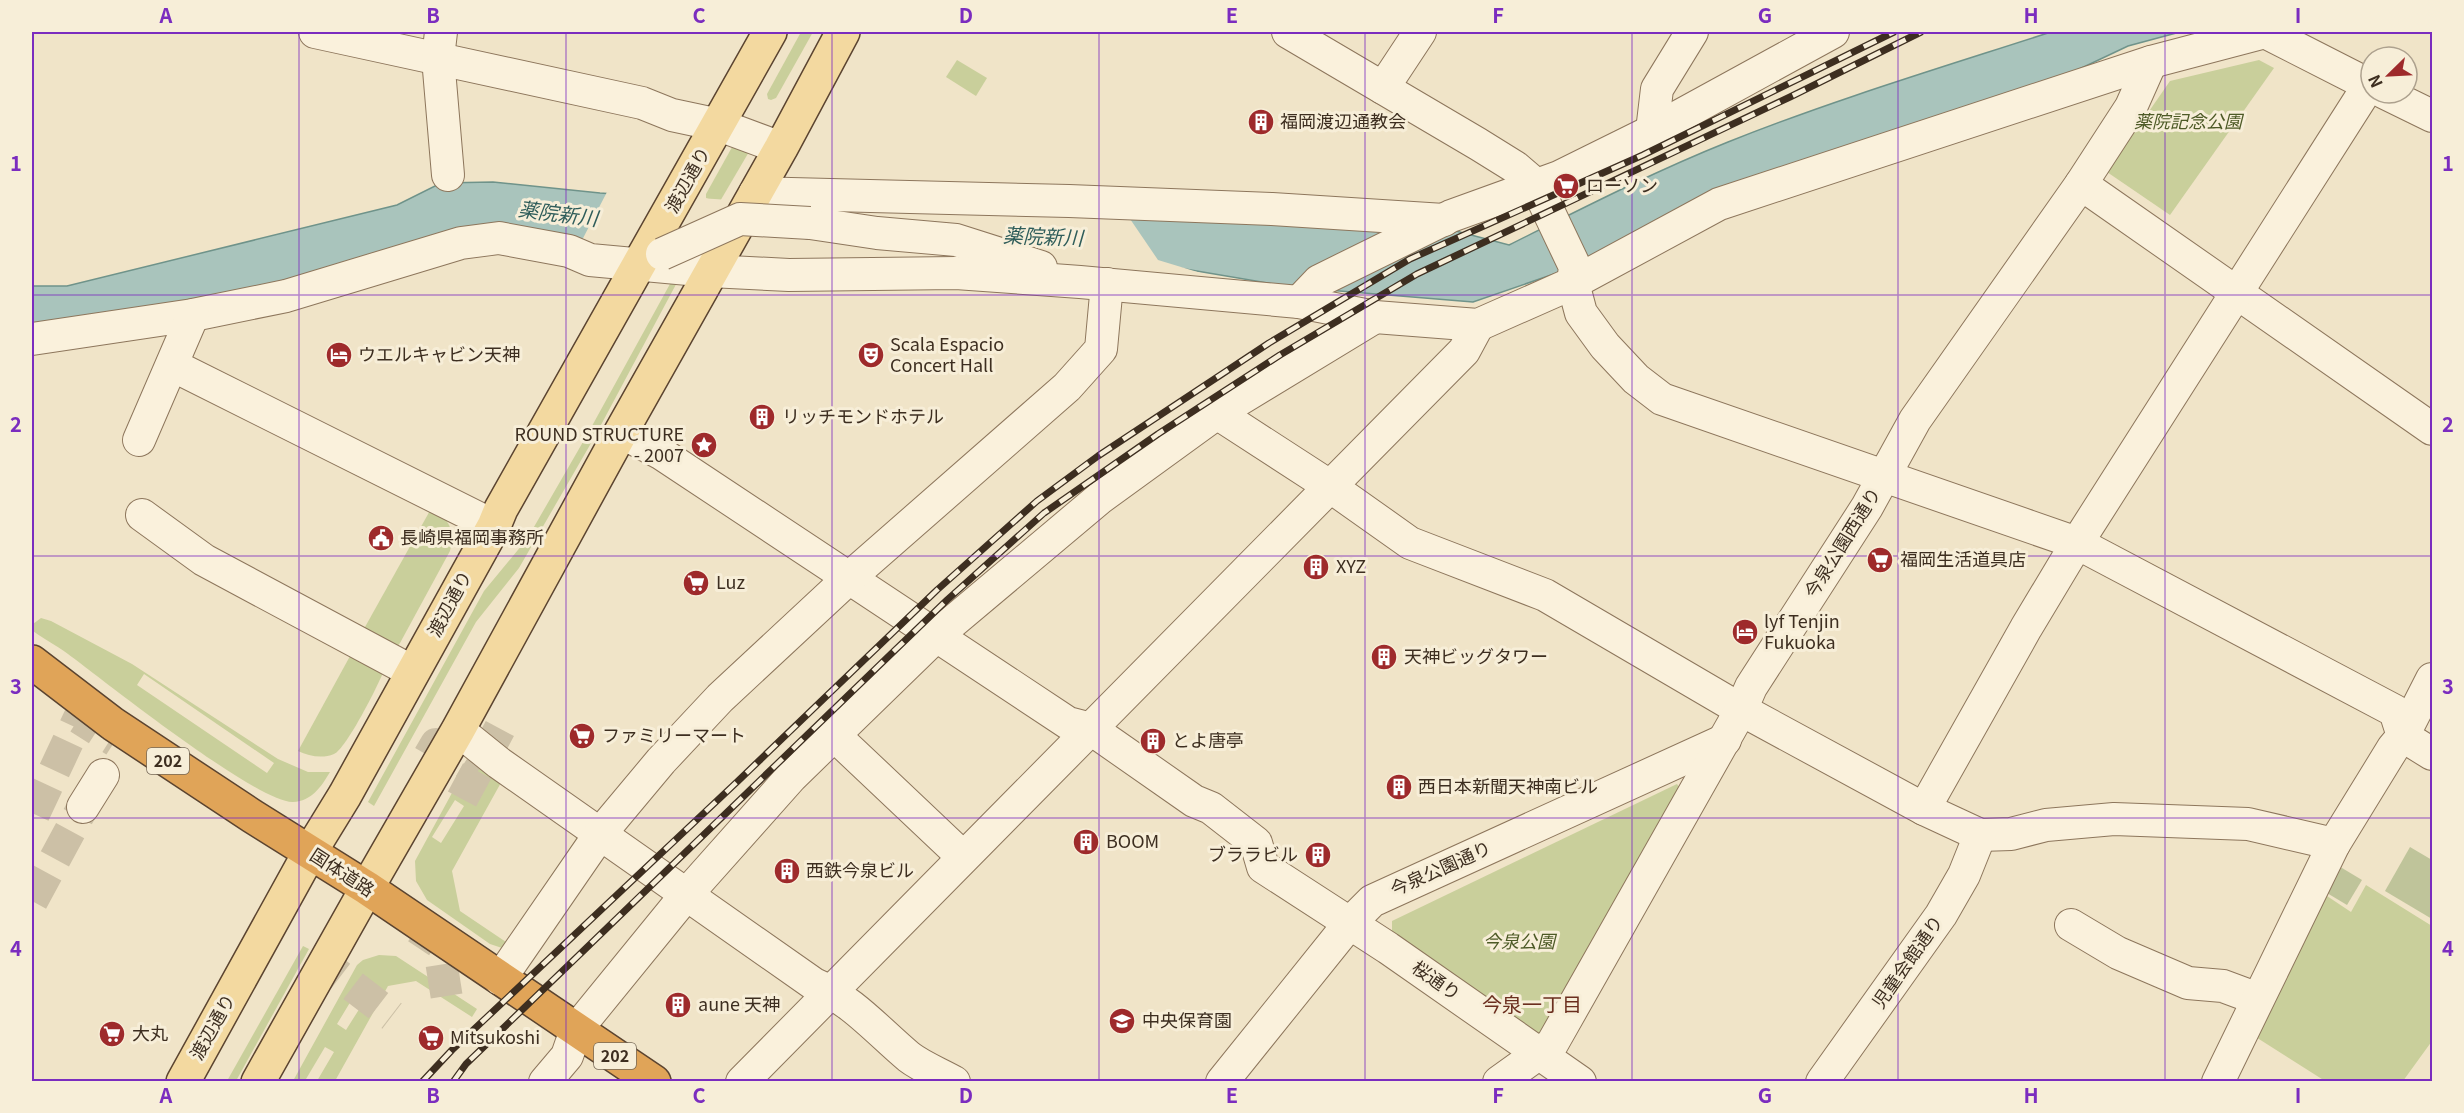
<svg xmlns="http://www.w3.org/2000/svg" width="2464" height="1113" viewBox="0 0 2464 1113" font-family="Georgia,'Noto Sans JP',serif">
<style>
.green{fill:#c9cf9b;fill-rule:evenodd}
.cemetery{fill:#bfc49a}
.water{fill:#a9c4bc;stroke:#6f938a;stroke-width:1.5}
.pier{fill:#f0e4c8}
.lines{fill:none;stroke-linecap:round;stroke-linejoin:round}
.minor-tunnel{stroke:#ccc0a6;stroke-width:32;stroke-dasharray:32 16;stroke-linecap:butt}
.minor-casing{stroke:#8d765c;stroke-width:34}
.major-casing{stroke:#5b4430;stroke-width:36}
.highway-casing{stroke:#5b4430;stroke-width:36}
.minor{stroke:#faf1dc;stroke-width:32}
.major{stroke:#f3d9a0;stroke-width:33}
.highway{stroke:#e0a458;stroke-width:33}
.rail-casing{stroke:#3d2e20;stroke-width:7}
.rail{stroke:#f7eed8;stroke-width:4.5;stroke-dasharray:14;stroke-linecap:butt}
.minor-bridge-casing{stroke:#8d765c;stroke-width:34;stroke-linecap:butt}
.minor-bridge{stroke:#faf1dc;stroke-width:32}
.grid{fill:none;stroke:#7b2cbf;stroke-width:1.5;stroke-opacity:0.55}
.labels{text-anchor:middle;stroke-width:6;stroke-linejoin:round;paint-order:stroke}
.shield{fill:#f7eed8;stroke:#756857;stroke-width:1.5}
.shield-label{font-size:16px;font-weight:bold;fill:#3d2e20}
.poi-label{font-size:18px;fill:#3d2e20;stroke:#f7eed8;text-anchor:start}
.park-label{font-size:18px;font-style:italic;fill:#4d5a26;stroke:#f7eed8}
.street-label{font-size:18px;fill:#3d2e20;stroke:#f7eed8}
.water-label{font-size:20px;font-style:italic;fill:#2f5d5a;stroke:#f7eed8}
.neighbourhood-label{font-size:20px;fill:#6b2e1e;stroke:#f7eed8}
.neatline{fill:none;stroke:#7b2cbf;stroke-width:2}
.grid-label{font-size:20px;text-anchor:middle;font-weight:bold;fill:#7b2cbf}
</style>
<rect width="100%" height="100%" fill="#f0e4c8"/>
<g class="green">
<path d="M801,32H813L776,98L771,100L768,99L767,94Z"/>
<path d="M957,60L987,78L976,96L946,77Z"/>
<path d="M2259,60L2274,68L2170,215L2107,172L2170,81Z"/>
<path d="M736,140L753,145L719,203L706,198V194Z"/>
<path d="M676,273L681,275L594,438L519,568L476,622L374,806L368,802L484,591L527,539L587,435Z"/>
<path d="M432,507C449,519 455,530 450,551L400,643L397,647L360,636Z"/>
<path d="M41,618L51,621L132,664L278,759L308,772H330C321,787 312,801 293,802C259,804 103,680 68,654C56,645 44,639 33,631V624ZM144,674L274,763L267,773L137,685Z"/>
<path d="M355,647L384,670C379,684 346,749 334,754C322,759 309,756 298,751Z"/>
<path d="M476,769H483L503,779L452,871L460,911L506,942L576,839L574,828L583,834L502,948L490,944L427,900L416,881L415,861L459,780L467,773ZM455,800L464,806L441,843L432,837Z"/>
<path d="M1677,784L1682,791L1544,1035L1529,1038L1392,944V921Z"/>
<path d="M2366,885L2432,926V1041L2403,1081H2325L2251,1034L2324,894L2351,912Z"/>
<path d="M303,946L309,949L236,1081H227Z"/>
<path d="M379,955L396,956L477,1009L472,1017L416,981L388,986L335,1081H317L334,1052L325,1047L306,1079L309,1081H293L357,965L363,960ZM360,986L370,992L346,1030L337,1024Z"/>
</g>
<g class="cemetery">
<path d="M2410,847L2432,860V919L2385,891Z"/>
<path d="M2337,865L2362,880L2347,905L2322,890Z"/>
</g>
<path class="water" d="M2051,32H2180L2128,46L2071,73L1557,273L1473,302L1291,287L1179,268L573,241L361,267L32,331V286H67L397,205L441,183L493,182L600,193L867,212L1115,216L1456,231L1509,245C1581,209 1653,172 1728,142C1833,100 1943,67 2051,32Z"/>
<path class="pier" d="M607,192L867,209L1126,213L1158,260L1214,277L1178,271L580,244Z"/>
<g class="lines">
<g class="minor-tunnel">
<path d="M429,756L436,744L478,771"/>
<path d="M462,799L505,719"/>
<path d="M34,814L79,718L115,741"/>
<path d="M32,901L83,807"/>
<path d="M417,928L438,942L448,1005"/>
<path d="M315,957L392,1016"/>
</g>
<defs>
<g id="minor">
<path d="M315,32L642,103L672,115L719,125L781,148"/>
<path d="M441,32L438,58L448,175"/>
<path d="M1288,32L1478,144L1515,167L1536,185L1575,267L1573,283L1581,313L1605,346L1636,379L1662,399L2077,543L2395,711L2403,736L2432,754"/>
<path d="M2265,32L2371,86"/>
<path d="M1383,88L1420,32"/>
<path d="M2385,93L2432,116"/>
<path d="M1652,131L1657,89L1692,32"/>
<path d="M2081,184L2432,429"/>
<path d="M755,193L1069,201L1272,209L1444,220"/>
<path d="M810,223L877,233L956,240L1041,267"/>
<path d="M1299,302L1319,281L1451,216L1559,177L1652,131L1833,32"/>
<path d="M32,339L193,315L286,296L461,243L499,238L569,251L590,260L710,271L789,275L956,273L1080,282L1299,302L1375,317L1478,325L1573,283L1719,204L2151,62L2265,32"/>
<path d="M172,365L494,526"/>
<path d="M1217,413L1331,487L1410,543L1545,595L1738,708L1924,809L2026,628L2077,543L2369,85"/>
<path d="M621,432L662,454L1068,723L1091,729L1194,801L1211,808L1256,843L1263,867L1388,948L1580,1082"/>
<path d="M139,440L193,315"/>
<path d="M142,515L204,560L413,672"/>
<path d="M458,730L499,763L814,984C852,1000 878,1031 909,1057C922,1067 940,1074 954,1082"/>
<path d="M833,734L963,857"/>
<path d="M83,807L103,775"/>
<path d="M1924,809L1980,835L2011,834L2046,825L2114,819L2248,824L2334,844L2393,748L2403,736L2432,679"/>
<path d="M2071,925L2118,953L2188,983L2223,986L2258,999"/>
<path d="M500,979L600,834L661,761L720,698L849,578L1067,387L1101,349L1107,284"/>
<path d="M545,1082L567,1056L576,1030L686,895L791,777L937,635L1100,498L1217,413L1375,317"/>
<path d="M742,1082L1464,351L1478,325"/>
<path d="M1222,1082L1349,924L1372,901L1725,740"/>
<path d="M1499,1082L1552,1044L1741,710L1751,687L1867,507L1915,420L2081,184L2131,107L2151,62"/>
<path d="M1822,1082L1941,915L1964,875L1980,835"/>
<path d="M2218,1082L2334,844"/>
</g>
<g id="major">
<path d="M183,1082L310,852L345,795L494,526L501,509L770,32"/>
<path d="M258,1082L367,888L458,730L621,432L781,148L843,32"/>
</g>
<path id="highway" d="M32,662L113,724L252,816L367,888L654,1082"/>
</defs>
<use href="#minor" class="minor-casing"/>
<use href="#major" class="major-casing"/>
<use href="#highway" class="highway-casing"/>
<use href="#minor" class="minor"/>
<use href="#major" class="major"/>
<use href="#highway" class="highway"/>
<defs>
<g id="rail">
<path d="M422,1082L452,1050L738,781L937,590L1037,501L1098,456L1269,343L1410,259L1643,155L1894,32"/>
<path d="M453,1082L466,1064L947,600L1044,513L1158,434L1280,355L1417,274L1790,97L1921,32"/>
</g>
</defs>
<use href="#rail" class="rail-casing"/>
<use href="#rail" class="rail"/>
<defs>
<path id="minor-bridge" d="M662,254L740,219L810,223"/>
</defs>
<use href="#minor-bridge" class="minor-bridge-casing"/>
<use href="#minor-bridge" class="minor-bridge"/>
</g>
<path class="grid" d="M299,32V1082M566,32V1082M832,32V1082M1099,32V1082M1365,32V1082M1632,32V1082M1898,32V1082M2165,32V1082M32,295H2432M32,556H2432M32,818H2432"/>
<defs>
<symbol id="building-disc" viewBox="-11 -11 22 22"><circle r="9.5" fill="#9e2a2b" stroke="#f7eed8"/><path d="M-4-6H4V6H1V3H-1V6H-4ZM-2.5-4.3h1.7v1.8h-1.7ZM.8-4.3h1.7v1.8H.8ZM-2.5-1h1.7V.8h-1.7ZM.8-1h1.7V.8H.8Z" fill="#fff"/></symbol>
<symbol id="supermarket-disc" viewBox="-11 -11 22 22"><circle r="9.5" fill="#9e2a2b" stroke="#f7eed8"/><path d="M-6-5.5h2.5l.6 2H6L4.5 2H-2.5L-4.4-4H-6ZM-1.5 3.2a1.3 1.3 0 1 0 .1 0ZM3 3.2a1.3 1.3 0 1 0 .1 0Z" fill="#fff"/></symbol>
<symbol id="hotel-disc" viewBox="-11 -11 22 22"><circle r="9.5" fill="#9e2a2b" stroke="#f7eed8"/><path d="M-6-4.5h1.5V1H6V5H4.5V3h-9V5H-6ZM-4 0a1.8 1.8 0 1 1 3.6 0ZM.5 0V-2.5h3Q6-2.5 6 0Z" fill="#fff"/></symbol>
<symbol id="theatre-disc" viewBox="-11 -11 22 22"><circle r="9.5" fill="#9e2a2b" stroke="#f7eed8"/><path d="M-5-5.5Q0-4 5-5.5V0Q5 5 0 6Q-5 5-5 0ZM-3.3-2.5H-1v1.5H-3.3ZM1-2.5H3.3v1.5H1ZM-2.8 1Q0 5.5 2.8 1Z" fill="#fff"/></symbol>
<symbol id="sight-disc" viewBox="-11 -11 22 22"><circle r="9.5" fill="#9e2a2b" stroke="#f7eed8"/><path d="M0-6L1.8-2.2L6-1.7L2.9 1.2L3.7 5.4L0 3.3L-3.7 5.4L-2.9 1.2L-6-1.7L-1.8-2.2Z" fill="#fff"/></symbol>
<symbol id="civic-disc" viewBox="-11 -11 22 22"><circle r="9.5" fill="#9e2a2b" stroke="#f7eed8"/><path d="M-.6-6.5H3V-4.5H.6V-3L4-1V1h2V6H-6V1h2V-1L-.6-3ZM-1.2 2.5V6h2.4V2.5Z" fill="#fff"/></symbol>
<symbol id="school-disc" viewBox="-11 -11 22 22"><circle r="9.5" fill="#9e2a2b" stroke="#f7eed8"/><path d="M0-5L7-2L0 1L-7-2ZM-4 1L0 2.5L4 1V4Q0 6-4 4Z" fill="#fff"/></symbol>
</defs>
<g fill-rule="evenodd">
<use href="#building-disc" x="1246" y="107" width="30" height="30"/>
<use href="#supermarket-disc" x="1551" y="171" width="30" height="30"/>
<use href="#hotel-disc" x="324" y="340" width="30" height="30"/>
<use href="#theatre-disc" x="856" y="340" width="30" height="30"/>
<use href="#building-disc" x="747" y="402" width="30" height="30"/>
<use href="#sight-disc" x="689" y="430" width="30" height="30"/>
<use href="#civic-disc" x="366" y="523" width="30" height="30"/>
<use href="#supermarket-disc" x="1865" y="545" width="30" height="30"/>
<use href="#building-disc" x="1301" y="552" width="30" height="30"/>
<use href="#supermarket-disc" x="681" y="568" width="30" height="30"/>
<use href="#hotel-disc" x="1730" y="617" width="30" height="30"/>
<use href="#building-disc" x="1369" y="642" width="30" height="30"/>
<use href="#supermarket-disc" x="567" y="721" width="30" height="30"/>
<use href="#building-disc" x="1138" y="726" width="30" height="30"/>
<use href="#building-disc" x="1384" y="772" width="30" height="30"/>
<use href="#building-disc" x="1071" y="827" width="30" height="30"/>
<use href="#building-disc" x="1303" y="840" width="30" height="30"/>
<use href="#building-disc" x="772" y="856" width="30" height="30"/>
<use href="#building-disc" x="663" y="990" width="30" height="30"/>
<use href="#school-disc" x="1107" y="1006" width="30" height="30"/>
<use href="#supermarket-disc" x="97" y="1019" width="30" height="30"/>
<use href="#supermarket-disc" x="416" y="1023" width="30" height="30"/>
</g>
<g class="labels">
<g class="shield">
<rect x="147" y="748" width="42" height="26" rx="4.5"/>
<rect x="594" y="1043" width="42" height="26" rx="4.5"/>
</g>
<g class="shield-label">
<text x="168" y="767">202</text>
<text x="615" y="1062">202</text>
</g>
<g class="poi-label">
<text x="1280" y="128">福岡渡辺通教会</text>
<text x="1586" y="192">ローソン</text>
<text x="890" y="351">Scala Espacio<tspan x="890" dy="21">Concert Hall</tspan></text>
<text x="358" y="361">ウエルキャビン天神</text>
<text x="782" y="423">リッチモンドホテル</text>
<text x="684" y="441" text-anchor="end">ROUND STRUCTURE<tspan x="684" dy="21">- 2007</tspan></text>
<text x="400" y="544">長崎県福岡事務所</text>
<text x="1900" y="566">福岡生活道具店</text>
<text x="1336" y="573">XYZ</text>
<text x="716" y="589">Luz</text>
<text x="1764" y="628">lyf Tenjin<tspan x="1764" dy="21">Fukuoka</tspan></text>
<text x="1404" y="663">天神ビッグタワー</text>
<text x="602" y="742">ファミリーマート</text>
<text x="1172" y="747">とよ唐亭</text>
<text x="1418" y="793">西日本新聞天神南ビル</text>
<text x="1106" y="848">BOOM</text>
<text x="1298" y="861" text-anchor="end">ブララビル</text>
<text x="806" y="877">西鉄今泉ビル</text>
<text x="698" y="1011">aune 天神</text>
<text x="1142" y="1027">中央保育園</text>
<text x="132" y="1040">大丸</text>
<text x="450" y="1044">Mitsukoshi</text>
</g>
<g class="park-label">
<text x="2188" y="128">薬院記念公園</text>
<text x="1519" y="948">今泉公園</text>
</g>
<g class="street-label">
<text transform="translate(688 180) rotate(-61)" y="6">渡辺通り</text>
<text transform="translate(1843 543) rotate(-58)" y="6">今泉公園西通り</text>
<text transform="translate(450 604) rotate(-62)" y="6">渡辺通り</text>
<text transform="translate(1441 869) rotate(-24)" y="6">今泉公園通り</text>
<text transform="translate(342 873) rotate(33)" y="6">国体道路</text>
<text transform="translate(1908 962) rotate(-55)" y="6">児童会館通り</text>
<text transform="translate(1436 981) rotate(35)" y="6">桜通り</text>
<text transform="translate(213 1027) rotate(-61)" y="6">渡辺通り</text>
</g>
<g class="water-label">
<text transform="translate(558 214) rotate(7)" y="7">薬院新川</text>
<text transform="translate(1043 237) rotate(2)" y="7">薬院新川</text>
</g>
<g class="neighbourhood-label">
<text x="1532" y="1012">今泉一丁目</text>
</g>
</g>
<rect width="2464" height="1113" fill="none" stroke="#f7eed8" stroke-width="66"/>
<g transform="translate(2389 75) rotate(246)"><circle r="28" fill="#f7eed8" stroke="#ada18e" stroke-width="1.5"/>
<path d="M0-4.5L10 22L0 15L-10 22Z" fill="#9e2a2b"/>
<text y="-9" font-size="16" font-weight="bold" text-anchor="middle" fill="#3d2e20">N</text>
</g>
<rect x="33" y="33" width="2398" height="1047" class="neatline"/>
<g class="grid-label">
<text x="166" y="23">A</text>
<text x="433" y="23">B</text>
<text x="699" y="23">C</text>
<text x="966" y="23">D</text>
<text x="1232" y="23">E</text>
<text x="1498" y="23">F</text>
<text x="1765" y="23">G</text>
<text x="2031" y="23">H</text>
<text x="2298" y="23">I</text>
<text x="16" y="171">1</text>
<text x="2448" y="171">1</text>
<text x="16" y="432">2</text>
<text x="2448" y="432">2</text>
<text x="16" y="694">3</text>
<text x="2448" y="694">3</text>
<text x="16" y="956">4</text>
<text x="2448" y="956">4</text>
<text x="166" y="1103">A</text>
<text x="433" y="1103">B</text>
<text x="699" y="1103">C</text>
<text x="966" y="1103">D</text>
<text x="1232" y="1103">E</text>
<text x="1498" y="1103">F</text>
<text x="1765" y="1103">G</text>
<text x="2031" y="1103">H</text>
<text x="2298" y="1103">I</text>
</g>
</svg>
